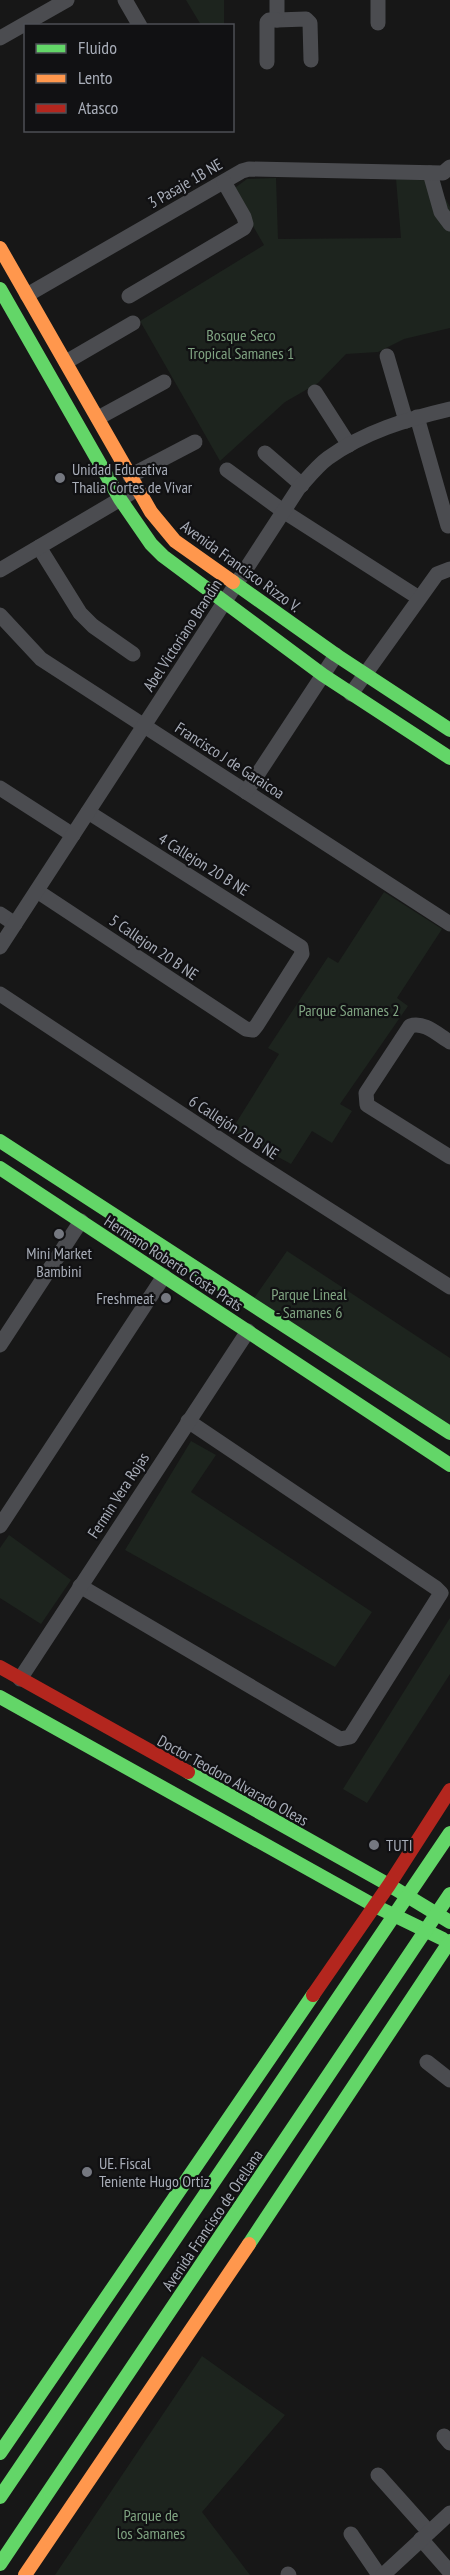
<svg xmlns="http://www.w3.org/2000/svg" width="450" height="2575" viewBox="0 0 450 2575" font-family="'PT Sans Narrow',sans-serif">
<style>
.green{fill:#1d241e}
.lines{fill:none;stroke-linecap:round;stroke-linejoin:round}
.street{stroke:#4b4c50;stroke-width:15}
.fast{stroke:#63d668;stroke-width:14}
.slow{stroke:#ff974d;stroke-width:14}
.jam{stroke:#b3261e;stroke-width:14}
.poi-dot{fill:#757880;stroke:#111113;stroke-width:2}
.labels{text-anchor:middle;stroke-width:4.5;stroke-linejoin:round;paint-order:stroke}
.street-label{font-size:16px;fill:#a8adb8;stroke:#111113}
.park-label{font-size:16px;fill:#7fa381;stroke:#111113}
.poi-label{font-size:16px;fill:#a8adb8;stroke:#111113;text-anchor:start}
</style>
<rect width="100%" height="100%" fill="#171717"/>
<g class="green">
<path d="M186,0H224V25H201Z"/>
<path d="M276,178L278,239L401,238L396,179L440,181L441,191L450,207V328L404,339L378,352L346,354L318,383L285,402L220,461L140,321L264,245L232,190L247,179Z"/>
<path d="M384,892L442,929L397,998L408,1006L340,1104L352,1111L332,1143L312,1131L291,1164L231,1131L279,1054L268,1048L328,957L338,963Z"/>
<path d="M287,1251L450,1358V1433L250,1304Z"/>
<path d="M191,1441L216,1455L191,1492L372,1612L335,1667L125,1550Z"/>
<path d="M9,1535L71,1580L41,1624L0,1598V1548Z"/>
<path d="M450,1618V1674L367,1803L343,1789Z"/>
<path d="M202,2356L285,2415L202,2512L250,2575H55Z"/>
</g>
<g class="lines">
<g class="street">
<path d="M125,0L140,26"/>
<path d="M277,0V20L306,19L310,23L311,60"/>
<path d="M378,0V23"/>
<path d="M0,38L67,0"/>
<path d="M267,62V22L269,20H277"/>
<path d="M430,173L441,212L450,224"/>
<path d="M27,295L242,171L249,169L443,173L450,167"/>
<path d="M129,296L244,228L246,224L244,217L224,182"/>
<path d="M387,356L406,421"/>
<path d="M66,362L133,323"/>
<path d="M315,392L349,445"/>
<path d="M417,417L448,526"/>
<path d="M98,418L164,382"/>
<path d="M265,453L302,485"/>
<path d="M227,470L283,511L419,598"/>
<path d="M130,476L195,442"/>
<path d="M39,547L80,613L93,626L133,654"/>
<path d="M0,570L129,494"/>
<path d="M0,615L41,659L450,924"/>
<path d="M351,694L437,574L450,569"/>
<path d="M0,788L73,835"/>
<path d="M246,792L336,655"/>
<path d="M37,891L246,1029L253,1030L257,1025L302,954L301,947L88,812"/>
<path d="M0,914L15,924"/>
<path d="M0,947L298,489C307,479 317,466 328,458C364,432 407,419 450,409"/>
<path d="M0,994L248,1158L450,1287"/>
<path d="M450,1042C438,1035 424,1021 410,1026L366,1093L367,1105L450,1157"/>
<path d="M0,1345L81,1221"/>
<path d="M0,1526L164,1276"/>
<path d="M80,1586L340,1739L350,1737L441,1593L436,1588L188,1421"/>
<path d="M20,1679L248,1331"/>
<path d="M427,2062L450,2080"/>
<path d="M444,2436L450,2443"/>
<path d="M378,2475L429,2532"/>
<path d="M351,2534L379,2575"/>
<path d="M421,2539L450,2572"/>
<path d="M288,2574L289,2575"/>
<path d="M383,2575L450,2513"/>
</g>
<g class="fast">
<path d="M0,289L120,499L151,544L163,556L323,675L450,758"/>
<path d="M233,582L336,655L450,730"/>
<path d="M0,1141L450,1433"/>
<path d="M0,1168L450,1465"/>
<path d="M0,1697L375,1906L443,1939"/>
<path d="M188,1772L389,1885L450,1922"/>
<path d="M249,2244L450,1941"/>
<path d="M0,2453L313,1995"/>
<path d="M0,2497L450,1833"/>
<path d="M0,2564L450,1894"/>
</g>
<g class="slow">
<path d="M0,248L151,512L175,541L233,582"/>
<path d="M25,2575L249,2244"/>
</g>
<g class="jam">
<path d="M0,1667L188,1772"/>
<path d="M313,1995L389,1885L450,1790"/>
</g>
</g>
<g class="poi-dot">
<circle cx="60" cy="478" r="6"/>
<circle cx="59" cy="1234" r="6"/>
<circle cx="166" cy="1298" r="6"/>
<circle cx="374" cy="1845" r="6"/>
<circle cx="87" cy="2172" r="6"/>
</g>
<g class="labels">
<g class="street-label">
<text transform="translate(185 183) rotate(-30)" y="6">3 Pasaje 1B NE</text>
<text transform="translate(241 566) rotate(36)" y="6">Avenida Francisco Rizzo V.</text>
<text transform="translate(182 635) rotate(-57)" y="6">Abel Victoriano Brandin</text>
<text transform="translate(230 760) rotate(33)" y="6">Francisco J de Garaicoa</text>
<text transform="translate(204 864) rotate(32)" y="6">4 Callejon 20 B NE</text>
<text transform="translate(154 947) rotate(34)" y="6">5 Callejon 20 B NE</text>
<text transform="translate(234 1127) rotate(33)" y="6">6 Callejón 20 B NE</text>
<text transform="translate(174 1263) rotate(33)" y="6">Hermano Roberto Costa Prats</text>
<text transform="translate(118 1495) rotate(-57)" y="6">Fermin Vera Rojas</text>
<text transform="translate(233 1780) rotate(29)" y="6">Doctor Teodoro Alvarado Oleas</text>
<text transform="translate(212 2220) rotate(-56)" y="6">Avenida Francisco de Orellana</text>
</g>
<g class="park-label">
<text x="241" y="341">Bosque Seco<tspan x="241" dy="18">Tropical Samanes 1</tspan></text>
<text x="349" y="1016">Parque Samanes 2</text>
<text x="309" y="1300">Parque Lineal<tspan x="309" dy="18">- Samanes 6</tspan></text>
<text x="151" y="2521">Parque de<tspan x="151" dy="18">los Samanes</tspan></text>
</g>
<g class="poi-label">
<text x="72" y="475">Unidad Educativa<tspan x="72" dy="18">Thalia Cortes de Vivar</tspan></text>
<text x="59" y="1259" text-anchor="middle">Mini Market<tspan x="59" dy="18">Bambini</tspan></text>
<text x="154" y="1304" text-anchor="end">Freshmeat</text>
<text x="386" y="1851">TUTI</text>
<text x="99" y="2169">UE. Fiscal<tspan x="99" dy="18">Teniente Hugo Ortiz</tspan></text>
</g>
</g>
<rect x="24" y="24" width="210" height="108" fill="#111113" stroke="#4d4f55" stroke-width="1.5"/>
<rect x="36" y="44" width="30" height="9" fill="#63d668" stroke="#4d4f55" stroke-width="1.5"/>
<text x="78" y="54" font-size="18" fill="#a8adb8">Fluido</text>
<rect x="36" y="74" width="30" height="9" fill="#ff974d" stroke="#4d4f55" stroke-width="1.5"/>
<text x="78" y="84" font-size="18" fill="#a8adb8">Lento</text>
<rect x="36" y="104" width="30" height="9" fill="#b3261e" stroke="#4d4f55" stroke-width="1.5"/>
<text x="78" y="114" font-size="18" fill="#a8adb8">Atasco</text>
</svg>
